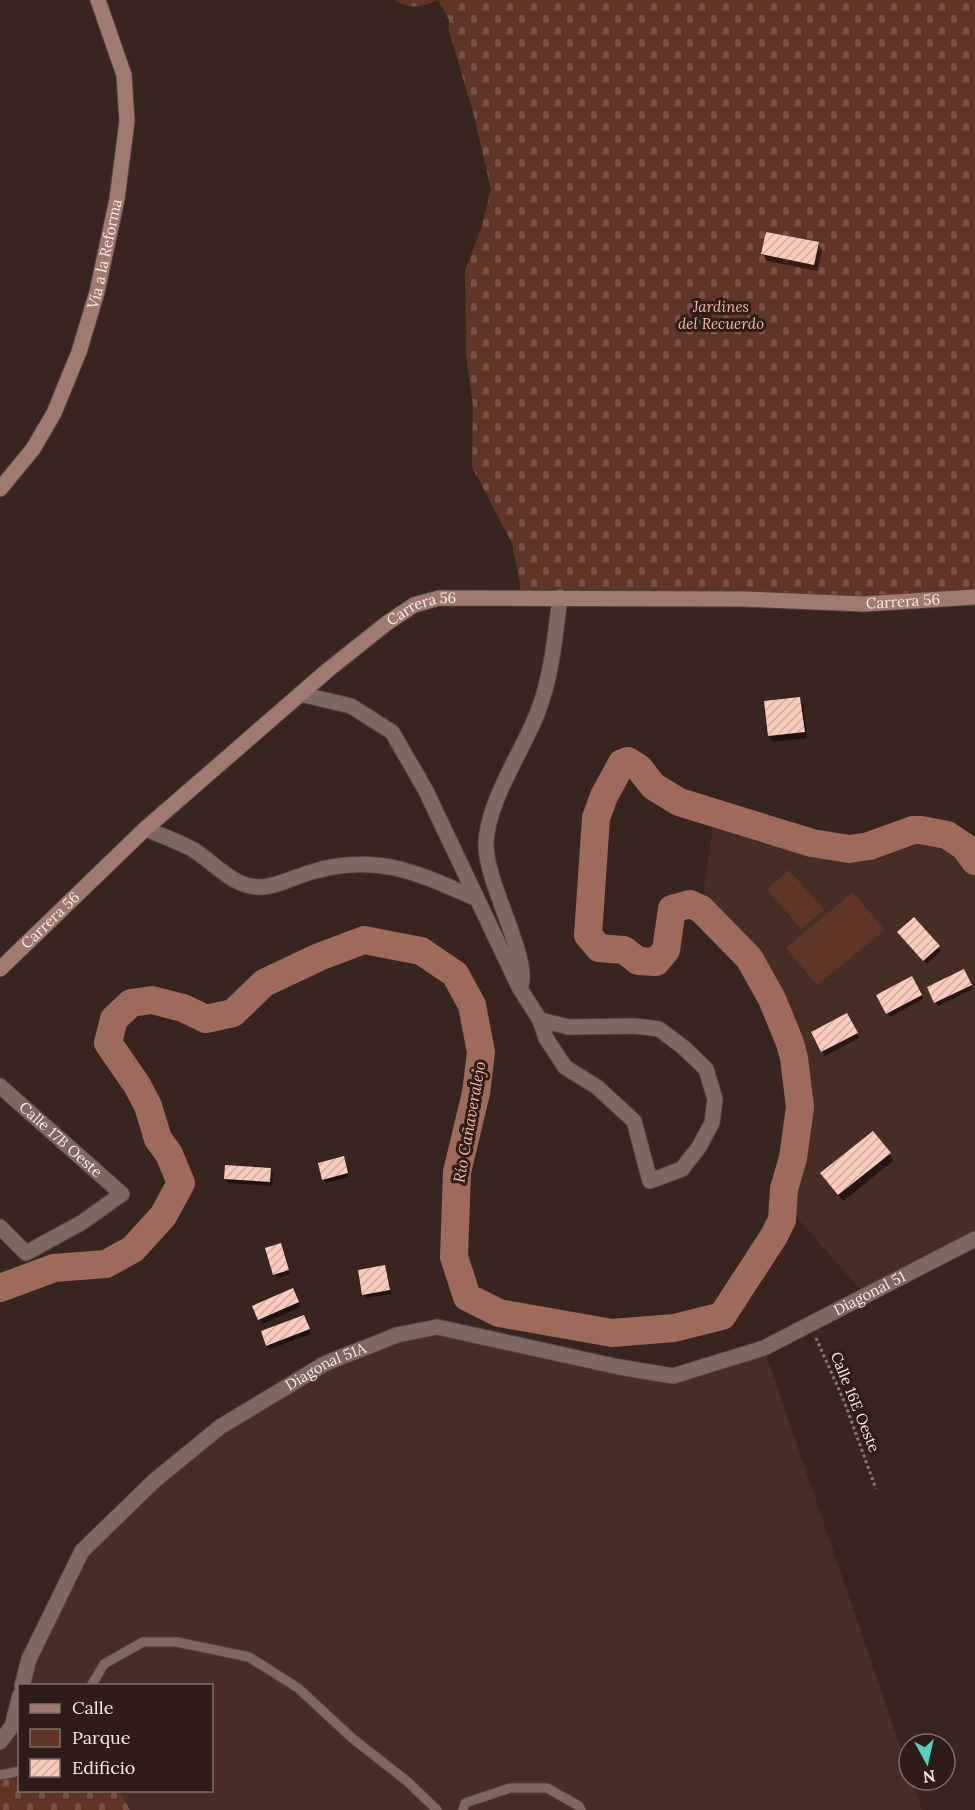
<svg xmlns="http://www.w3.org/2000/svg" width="975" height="1810" font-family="Lora,serif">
<defs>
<pattern id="cemetery-stones" width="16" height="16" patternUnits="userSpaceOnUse" patternTransform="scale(1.5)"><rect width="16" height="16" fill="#613428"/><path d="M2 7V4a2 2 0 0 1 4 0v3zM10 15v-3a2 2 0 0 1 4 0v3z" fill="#785147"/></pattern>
<pattern id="building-hatch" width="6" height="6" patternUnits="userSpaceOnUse" patternTransform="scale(1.5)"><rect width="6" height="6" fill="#fbccbe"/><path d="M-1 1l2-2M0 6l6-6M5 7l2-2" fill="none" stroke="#cfaaa0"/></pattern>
</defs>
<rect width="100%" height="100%" fill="#382520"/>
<g fill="#462d26">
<polygon points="715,812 812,843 849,849 869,846 913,830 921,830 947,835 965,847 975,861 975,1239 865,1295 783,1202 784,1189 793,1158 800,1107 794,1058 790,1043 772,999 749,958 701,909"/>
<polygon points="437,1327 673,1376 764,1348 909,1772 909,1780 912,1780 922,1810 130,1810 120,1791 212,1790 212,1686 22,1686 82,1551 154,1481 326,1363"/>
<polygon points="19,1695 19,1771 0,1775 0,1742"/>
</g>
<g fill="url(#cemetery-stones)">
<path d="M394 0H975V597H520V584L512 543 472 467 473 406 466 356 465 270 481 229 491 189 473 112 449 31V20L438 0C423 7 409 10 394 0Z"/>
<polygon points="19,1771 20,1790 120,1791 130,1810 0,1810 0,1775"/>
</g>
<g fill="#613428">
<polygon points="789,870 824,910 801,929 767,889"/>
<polygon points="853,892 885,930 817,985 786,948"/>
</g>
<g fill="#0007">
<polygon points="818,243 822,250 817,271 767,261 763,254"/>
<polygon points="800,699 803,705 807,738 773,742 769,736"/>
<polygon points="914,919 941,951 927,964 902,936"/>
<polygon points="963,971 973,989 938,1006 929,987"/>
<polygon points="911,978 923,999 890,1017 878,996"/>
<polygon points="847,1015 859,1038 825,1056 813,1033"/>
<polygon points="890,1154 893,1161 843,1201 826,1180"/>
<polygon points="343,1158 349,1177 326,1183 323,1179"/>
<polygon points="270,1169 273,1174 272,1186 228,1183 226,1179"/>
<polygon points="283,1249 290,1274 277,1278 275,1274"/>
<polygon points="385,1267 391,1294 366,1298 364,1294"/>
<polygon points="294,1294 300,1307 262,1324 254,1306"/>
<polygon points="306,1321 311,1334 270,1349 267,1345"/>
</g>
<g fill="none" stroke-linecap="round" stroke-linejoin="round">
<polyline stroke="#9e6a5b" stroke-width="28" points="0,1288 54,1268 106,1264 133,1249 163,1216 181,1183 169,1154 158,1139 148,1106 137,1085 108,1043 114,1019 131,1003 152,1000 183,1008 206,1019 233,1013 264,983 319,957 364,940 421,951 455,974 472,1005 481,1052 476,1093 457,1172 454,1257 467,1297 499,1313 612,1333 674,1328 722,1316 774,1236 782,1220 784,1189 793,1158 800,1107 794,1058 790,1043 772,999 749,958 701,909 690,904 672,909 666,950 656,962 638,961 624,950 599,948 588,935 596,818 604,796 622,763 628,761 639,768 653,786 679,802 812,843 849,849 869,846 913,830 921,830 947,835 965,847 975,861"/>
</g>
<g fill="url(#building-hatch)">
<polygon points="766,232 819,242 814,265 761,254"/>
<polygon points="800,697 805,732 768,736 764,701"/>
<polygon points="914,917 940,946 923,961 897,932"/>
<polygon points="964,969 972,985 934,1003 927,987"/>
<polygon points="912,976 922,995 886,1014 876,995"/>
<polygon points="847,1013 858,1033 821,1052 811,1032"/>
<polygon points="873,1131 891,1153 838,1195 820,1173"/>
<polygon points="344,1156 348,1173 322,1180 318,1163"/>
<polygon points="225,1165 271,1168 270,1182 224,1179"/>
<polygon points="281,1243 289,1270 273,1275 265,1248"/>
<polygon points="385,1265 390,1290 362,1295 358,1270"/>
<polygon points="293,1288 299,1302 258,1320 252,1306"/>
<polygon points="304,1315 310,1329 266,1346 261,1331"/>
</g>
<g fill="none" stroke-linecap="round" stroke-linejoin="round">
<g stroke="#52433f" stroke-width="11">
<g id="lane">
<polyline points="91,1686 104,1664 143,1642 177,1642 249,1657 298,1688 352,1738 408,1782 437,1810"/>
<polyline points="0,1775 20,1771"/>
<polyline points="463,1810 465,1803 510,1788 547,1788 579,1806 581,1810"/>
</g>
</g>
<g stroke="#52433f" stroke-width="17">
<g id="street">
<polyline points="300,694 351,706 392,732 425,789 520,989 540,1020 546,1038 565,1067 597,1087 634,1121 650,1181 682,1169 699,1147 712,1123 715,1099 706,1069 683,1047 659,1029 635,1026 569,1027 540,1020"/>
<path d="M145 829C161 835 177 841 192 849 213 861 231 886 258 887 275 888 298 875 315 871 379 853 420 874 477 899"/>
<path d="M521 986C530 958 486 883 486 845 486 804 522 752 537 714 552 676 555 637 560 597"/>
<path id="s1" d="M0 1086 122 1194 81 1223 26 1253 0 1227"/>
<path id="s2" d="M22 1686 29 1659 82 1551 154 1481 220 1427 326 1363 397 1335 437 1327 619 1367 673 1376 764 1348 975 1239"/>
<polyline points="0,1742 12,1726 20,1695"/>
</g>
</g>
<g stroke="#52433f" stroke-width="17">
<g id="secondary">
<path id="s3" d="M0 489 33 449 54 413 79 352 97 292 117 199 127 121 124 75 98 0"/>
<path id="s4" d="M0 969 145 829 328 670 387 623 414 605 439 598 743 599 864 604 975 597"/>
</g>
</g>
<polyline stroke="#877773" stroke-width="3" stroke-dasharray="3 3" stroke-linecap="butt" points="816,1338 844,1401 876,1489"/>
<use href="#lane" stroke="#7d6862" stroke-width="9"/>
<use href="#street" stroke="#7d6862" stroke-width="15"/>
<use href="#secondary" stroke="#a07a70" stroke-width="15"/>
</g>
<g text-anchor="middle" stroke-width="6" stroke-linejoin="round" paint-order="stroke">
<g font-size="15" fill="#f6e9e6" stroke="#2d1c17">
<text dy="5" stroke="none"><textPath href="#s3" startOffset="261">Vía a la Reforma</textPath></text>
<text dy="5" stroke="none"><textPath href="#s4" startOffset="1042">Carrera 56</textPath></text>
<text dy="5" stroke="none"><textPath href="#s4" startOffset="558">Carrera 56</textPath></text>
<text dy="5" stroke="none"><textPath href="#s4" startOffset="70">Carrera 56</textPath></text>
<text dy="5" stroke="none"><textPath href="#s1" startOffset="81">Calle 17B Oeste</textPath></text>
<text dy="5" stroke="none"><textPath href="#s2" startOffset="1030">Diagonal 51</textPath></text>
<text dy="5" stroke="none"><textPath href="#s2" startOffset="456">Diagonal 51A</textPath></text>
<text transform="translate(855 1402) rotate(68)" y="5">Calle 16E Oeste</text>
</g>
<g font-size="15" font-style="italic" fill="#f6b4a2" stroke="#2d1c17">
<text x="721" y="312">Jardines<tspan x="721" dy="17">del Recuerdo</tspan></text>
</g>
<g font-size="16" font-style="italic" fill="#f9b7a5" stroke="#2d1c17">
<text transform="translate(469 1122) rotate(-80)" y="6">Río Cañaveralejo</text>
</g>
</g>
<rect x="18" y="1684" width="195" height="108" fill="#2d1c17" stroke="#7d6e6a" stroke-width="1.5"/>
<rect x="30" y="1704" width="30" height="9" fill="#a07a70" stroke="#7d6e6a" stroke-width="1.5"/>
<text x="72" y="1714" font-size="18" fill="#f6e9e6">Calle</text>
<rect x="30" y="1729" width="30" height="18" fill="#613428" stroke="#7d6e6a" stroke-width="1.5"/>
<text x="72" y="1744" font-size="18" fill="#f6e9e6">Parque</text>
<rect x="30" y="1759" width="30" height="18" fill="url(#building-hatch)" stroke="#7d6e6a" stroke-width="1.5"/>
<text x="72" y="1774" font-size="18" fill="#f6e9e6">Edificio</text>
<g transform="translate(927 1762) rotate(172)"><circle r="28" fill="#2d1c17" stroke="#7d6e6a" stroke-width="1.5"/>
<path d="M0-4.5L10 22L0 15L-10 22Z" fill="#57cec2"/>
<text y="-9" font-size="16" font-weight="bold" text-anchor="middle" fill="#f6e9e6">N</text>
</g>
</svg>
